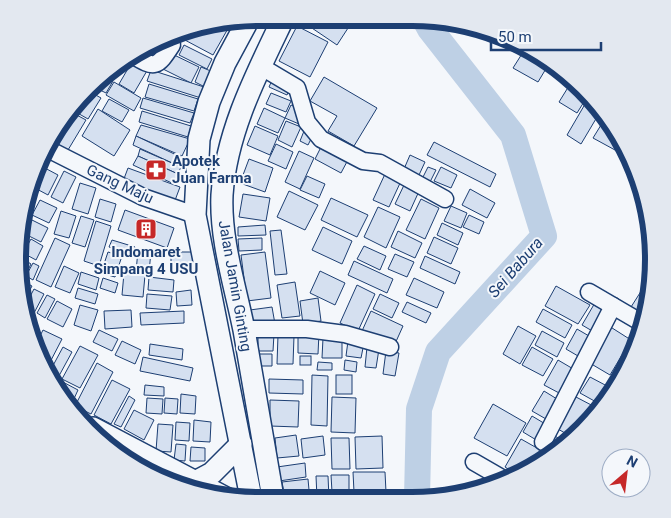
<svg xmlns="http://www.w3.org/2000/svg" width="671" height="518" font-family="Roboto,sans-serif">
<rect width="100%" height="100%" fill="#f4f7fb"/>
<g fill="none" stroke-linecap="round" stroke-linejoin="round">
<polyline stroke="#bed0e5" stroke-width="26" points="417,498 419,409 438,352 544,236 513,135 430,29 424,18"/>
</g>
<g fill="#d5e0f0" stroke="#1d3f73">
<polygon points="343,21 350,25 337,45 303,22"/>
<polygon points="230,25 213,55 183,39 189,29 196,26"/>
<polygon points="297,26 328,42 310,77 279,61"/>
<polygon points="167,38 158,52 148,46"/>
<polygon points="184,45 212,59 207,69 179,55"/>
<polygon points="147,46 154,50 148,61 138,50"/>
<polygon points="525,49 550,62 538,82 513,68"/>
<polygon points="170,53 199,67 191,83 163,69"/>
<polygon points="125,60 118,72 113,69"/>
<polygon points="133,60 148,69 134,93 119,84"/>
<polygon points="201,67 218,74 211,90 195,82"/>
<polygon points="151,70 204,87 201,98 147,81"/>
<polygon points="104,76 113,81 106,93 92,86"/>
<polygon points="324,77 377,108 354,146 328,131 337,116 310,101"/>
<polygon points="273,78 291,86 287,95 269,87"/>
<polygon points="572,81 587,97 577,113 559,102"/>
<polygon points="114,82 141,98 134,111 106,95"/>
<polygon points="149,84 198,99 194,111 145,97"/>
<polygon points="87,90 101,98 88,119 74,111"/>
<polygon points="271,93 291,101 286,112 266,104"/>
<polygon points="143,98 194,113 190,123 140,108"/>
<polygon points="109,99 129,110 122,122 102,111"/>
<polygon points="588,99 600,112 581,144 567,135"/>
<polygon points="291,105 305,111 299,124 285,118"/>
<polygon points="264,108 285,118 278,133 257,124"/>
<polygon points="98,109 130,130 114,156 82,136"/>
<polygon points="142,111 191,126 188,137 139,122"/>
<polygon points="71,112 86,120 68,150 54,142"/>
<polygon points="286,121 301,127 292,147 278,140"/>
<polygon points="141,125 190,139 182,156 136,136"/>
<polygon points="601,125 617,134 626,156 593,138"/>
<polygon points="255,126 278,136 270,155 247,145"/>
<polygon points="304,131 313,135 308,145 300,141"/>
<polygon points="136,136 185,159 181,167 133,145"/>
<polygon points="434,142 496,174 490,187 427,155"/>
<polygon points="323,143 350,156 341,173 315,159"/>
<polygon points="276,144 293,152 286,169 268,161"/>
<polygon points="140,149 181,167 178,174 138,156"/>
<polygon points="299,151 314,158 300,189 285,182"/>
<polygon points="410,155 425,162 419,175 404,169"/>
<polygon points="138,156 178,174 174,184 133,165"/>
<polygon points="249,159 273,168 265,192 240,183"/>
<polygon points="43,167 58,175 48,195 33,187"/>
<polygon points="428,167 436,170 430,182 422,179"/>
<polygon points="441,167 457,175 451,188 434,181"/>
<polygon points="128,168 180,187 174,203 122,184"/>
<polygon points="64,171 76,177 63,203 51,197"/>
<polygon points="385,174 401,181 389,207 373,200"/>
<polygon points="307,176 325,184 319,198 300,190"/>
<polygon points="80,183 96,188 88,214 72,209"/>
<polygon points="405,183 420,189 410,211 395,204"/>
<polygon points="30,189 37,193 31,204 25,201"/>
<polygon points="470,189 495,203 487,218 462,205"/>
<polygon points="289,191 318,205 305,230 277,217"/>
<polygon points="243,194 270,198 266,221 239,217"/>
<polygon points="331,198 368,215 357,237 321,220"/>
<polygon points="100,199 116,204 111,222 95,217"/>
<polygon points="421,199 439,208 425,239 406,230"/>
<polygon points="40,200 57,208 49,223 32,215"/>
<polygon points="25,205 31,208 22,227"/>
<polygon points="451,206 467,213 461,228 444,221"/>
<polygon points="378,207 400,217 386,248 364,237"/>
<polygon points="125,210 174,228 167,248 118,230"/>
<polygon points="61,211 76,216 69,238 54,234"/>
<polygon points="469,215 484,222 479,234 463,227"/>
<polygon points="81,216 94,220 85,247 72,243"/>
<polygon points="32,220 48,228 41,242 25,234"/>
<polygon points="96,221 111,226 99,266 84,261"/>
<polygon points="442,223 463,233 458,245 437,235"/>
<polygon points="265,225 266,235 238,236 238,227"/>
<polygon points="323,227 352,241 342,264 312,250"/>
<polygon points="281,230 287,274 275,275 270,231"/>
<polygon points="398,231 422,243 415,258 391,247"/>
<polygon points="434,237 458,248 451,264 427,253"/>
<polygon points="55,238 70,245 51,287 36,280"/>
<polygon points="262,238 262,250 239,251 238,239"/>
<polygon points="31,239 43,246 36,260 23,253"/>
<polygon points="112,240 135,247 133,255 109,247"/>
<polygon points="364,246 386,256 380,270 357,259"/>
<polygon points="138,250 151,251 149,273 136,272"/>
<polygon points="108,252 122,256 115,277 101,273"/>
<rect x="171" y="252" width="28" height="11"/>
<polygon points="265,252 271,298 247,301 241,255"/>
<polygon points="395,254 414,262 407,277 388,269"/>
<polygon points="425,256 460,272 455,284 420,268"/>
<polygon points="20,257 31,264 21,284 18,261"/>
<polygon points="354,261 393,279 387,293 348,275"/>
<polygon points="33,263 39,266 33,280 26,276"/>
<polygon points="64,266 79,273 70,293 55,287"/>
<polygon points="320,271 345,283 335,305 310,293"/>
<polygon points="81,272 99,278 96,290 78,284"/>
<polygon points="124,273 145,275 143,297 122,295"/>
<polygon points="149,277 174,280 173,292 148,290"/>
<polygon points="103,278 118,283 115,293 100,288"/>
<polygon points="414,278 444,292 437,308 406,295"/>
<polygon points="24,282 32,286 23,303 21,287"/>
<polygon points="295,282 300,316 282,318 277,285"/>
<polygon points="357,285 375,294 358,331 340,323"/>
<polygon points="645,285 649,287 649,306 645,315 631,307"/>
<polygon points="556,286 590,305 578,324 545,306"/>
<polygon points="78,288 98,294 95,304 75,298"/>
<polygon points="34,289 44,294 33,315 24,308"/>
<polygon points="191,290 192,305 177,306 176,292"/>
<polygon points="147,294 172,296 170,310 146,308"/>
<polygon points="380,294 399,303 392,318 373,309"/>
<polygon points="47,295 55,299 45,318 37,313"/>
<polygon points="318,298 321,321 303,324 300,301"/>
<polygon points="57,301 72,309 63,327 47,319"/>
<polygon points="596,301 607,308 594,332 582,325"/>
<polygon points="407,302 431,313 426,323 402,312"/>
<polygon points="80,305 98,310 91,331 74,325"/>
<polygon points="272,307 275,324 252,327 250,310"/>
<polygon points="543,309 572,325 565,338 536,322"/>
<polygon points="131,310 132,327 105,329 104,311"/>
<polygon points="184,311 184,323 141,325 140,313"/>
<polygon points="371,311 403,326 394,346 362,331"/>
<polygon points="518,326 536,336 520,364 503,354"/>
<polygon points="609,326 631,340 610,375 588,362"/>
<polygon points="577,329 589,336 578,356 566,349"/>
<polygon points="639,329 618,380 614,377"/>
<polygon points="43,330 62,339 47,368 36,344"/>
<polygon points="99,330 118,339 112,351 93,342"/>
<polygon points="542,331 564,343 557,357 535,345"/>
<polygon points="298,333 319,333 318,354 298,353"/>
<polygon points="258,334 274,334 273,351 258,351"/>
<polygon points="278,335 294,336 293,364 277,364"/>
<polygon points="323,338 342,338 342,358 322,358"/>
<polygon points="122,341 141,350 135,364 115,355"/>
<polygon points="348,341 364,343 361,358 346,356"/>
<polygon points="150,344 183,349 182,360 149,355"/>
<polygon points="80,346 98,355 80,388 62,379"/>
<polygon points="63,347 72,352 54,385 49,373"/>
<polygon points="367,347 379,349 376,368 365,367"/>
<polygon points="532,347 553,359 543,376 522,365"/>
<polygon points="386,351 399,353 395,376 383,374"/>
<polygon points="259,354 272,354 272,366 258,366"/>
<rect x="300" y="356" width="11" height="9"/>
<polygon points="143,357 193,368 190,381 140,371"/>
<polygon points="345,360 357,362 356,372 344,370"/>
<polygon points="558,360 575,370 561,394 544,385"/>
<polygon points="318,362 332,363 332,370 317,370"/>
<polygon points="97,363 113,372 91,414 75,406"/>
<polygon points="312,375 328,376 327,426 311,425"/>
<rect x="336" y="375" width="16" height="19"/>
<polygon points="590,377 607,386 598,403 580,393"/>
<polygon points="269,379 303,380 303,394 269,393"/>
<polygon points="112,380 130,389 111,424 94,415"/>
<polygon points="61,381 78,390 72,403 58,393 57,390"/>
<polygon points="145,385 164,387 164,396 144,395"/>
<polygon points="544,391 557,399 546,419 532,411"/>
<polygon points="181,394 196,396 195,414 180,413"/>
<polygon points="129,396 135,400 121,427 114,424"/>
<polygon points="332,397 356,398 355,433 331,432"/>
<polygon points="576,397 597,408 570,436 558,429"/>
<polygon points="147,398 163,399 162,414 146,413"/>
<polygon points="165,398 178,399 177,414 164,413"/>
<polygon points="270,400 299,401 298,427 270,426"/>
<polygon points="493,404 526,423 507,456 474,438"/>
<polygon points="134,410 154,420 144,440 124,429"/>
<polygon points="532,416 547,425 538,441 523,432"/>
<polygon points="194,420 211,422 210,442 193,441"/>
<polygon points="176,422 190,423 189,441 175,440"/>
<polygon points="158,424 173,425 171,452 156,451"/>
<polygon points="296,435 299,456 277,458 275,438"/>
<polygon points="323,436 325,455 303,458 301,439"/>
<polygon points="382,436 383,468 356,469 355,437"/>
<polygon points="555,436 564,442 546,460 541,462"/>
<polygon points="331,438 349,438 350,469 332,469"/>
<polygon points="521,439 544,452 538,463 513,472 505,467"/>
<polygon points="176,444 186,445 185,461 174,460"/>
<polygon points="191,447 205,448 205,461 190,461"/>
<polygon points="305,463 306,477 279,481 277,467"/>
<polygon points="353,472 385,472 386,492 354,492"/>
<polygon points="331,475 349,475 349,491 332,492"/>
<polygon points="316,476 328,476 329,498 317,498"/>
<polygon points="308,479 309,490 284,493 282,482"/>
<polygon points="311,493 311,498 285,498 284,496"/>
<polygon points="330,493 347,493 348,498 331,498"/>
</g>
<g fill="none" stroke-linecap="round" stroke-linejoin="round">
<g stroke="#1d3f73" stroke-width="19">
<g id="minor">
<path d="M132 55C155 69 157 68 172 45"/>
<polyline points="260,66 297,88 307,122 321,139 363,161 380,163 445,199"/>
<polyline points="46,148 143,197 195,215"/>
<polyline points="589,292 642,323"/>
<polyline points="244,329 307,329 345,334 390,347"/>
<polyline points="543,442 613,306"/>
<polyline points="474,462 500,477"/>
</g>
</g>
<g stroke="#1d3f73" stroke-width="24">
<g id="major">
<polyline points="246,24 225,63 209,102 199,139 195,215 251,498"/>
<polyline points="93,428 226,498"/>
<polyline points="195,482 212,473 241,444"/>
<path d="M273 498C263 442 254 386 244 330 235 285 220 240 222 195 226 134 255 77 281 23"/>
</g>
</g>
<use href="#minor" stroke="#f4f7fb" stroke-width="16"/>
<use href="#major" stroke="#f4f7fb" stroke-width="21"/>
</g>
<defs>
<g id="pharmacy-square" transform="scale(1.125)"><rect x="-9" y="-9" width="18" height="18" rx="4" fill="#c62828" stroke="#f4f7fb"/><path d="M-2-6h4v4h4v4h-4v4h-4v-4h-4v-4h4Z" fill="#fff"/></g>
<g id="building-square" transform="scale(1.125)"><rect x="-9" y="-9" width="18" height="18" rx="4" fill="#c62828" stroke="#f4f7fb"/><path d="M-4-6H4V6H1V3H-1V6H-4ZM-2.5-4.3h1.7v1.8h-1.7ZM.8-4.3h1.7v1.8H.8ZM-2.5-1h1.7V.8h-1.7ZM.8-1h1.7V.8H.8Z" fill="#fff"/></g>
</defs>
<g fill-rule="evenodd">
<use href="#pharmacy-square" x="156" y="170"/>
<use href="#building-square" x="146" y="229"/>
</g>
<g text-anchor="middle" stroke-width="4" stroke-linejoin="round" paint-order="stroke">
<g font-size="15" font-weight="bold" fill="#1d3f73" stroke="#f4f7fb" text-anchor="start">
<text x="172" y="166">Apotek<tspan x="172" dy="17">Juan Farma</tspan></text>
<text x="146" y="257" text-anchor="middle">Indomaret<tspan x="146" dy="17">Simpang 4 USU</tspan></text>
</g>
<g font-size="15" fill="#1d3f73" stroke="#f4f7fb">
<text transform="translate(120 184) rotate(25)" y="5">Gang Maju</text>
<text transform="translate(235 286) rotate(80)" y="5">Jalan Jamin Ginting</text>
</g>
<g font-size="16" font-style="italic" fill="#1d3f73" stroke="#f4f7fb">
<text transform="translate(515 267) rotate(-49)" y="6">Sei Babura</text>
</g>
</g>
<path d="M0 0H671V518H0ZM259 26H412A233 233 0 0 1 645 259V259A233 233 0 0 1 412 492H259A233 233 0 0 1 26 259V259A233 233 0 0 1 259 26Z" fill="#e3e8f0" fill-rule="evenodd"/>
<path fill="none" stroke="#1d3f73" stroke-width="6" d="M259 26H412A233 233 0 0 1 645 259V259A233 233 0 0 1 412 492H259A233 233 0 0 1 26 259V259A233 233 0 0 1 259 26Z"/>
<g transform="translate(626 473) rotate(28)"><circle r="24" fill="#f4f7fb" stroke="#9eadc5"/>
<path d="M0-4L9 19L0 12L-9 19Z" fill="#c62828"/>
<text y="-8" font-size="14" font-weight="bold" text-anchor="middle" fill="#1d3f73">N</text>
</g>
<path d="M491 42v8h110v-8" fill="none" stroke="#1d3f73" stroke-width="2.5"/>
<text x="498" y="42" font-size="15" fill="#1d3f73" stroke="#f4f7fb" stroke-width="4" paint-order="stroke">50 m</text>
</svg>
